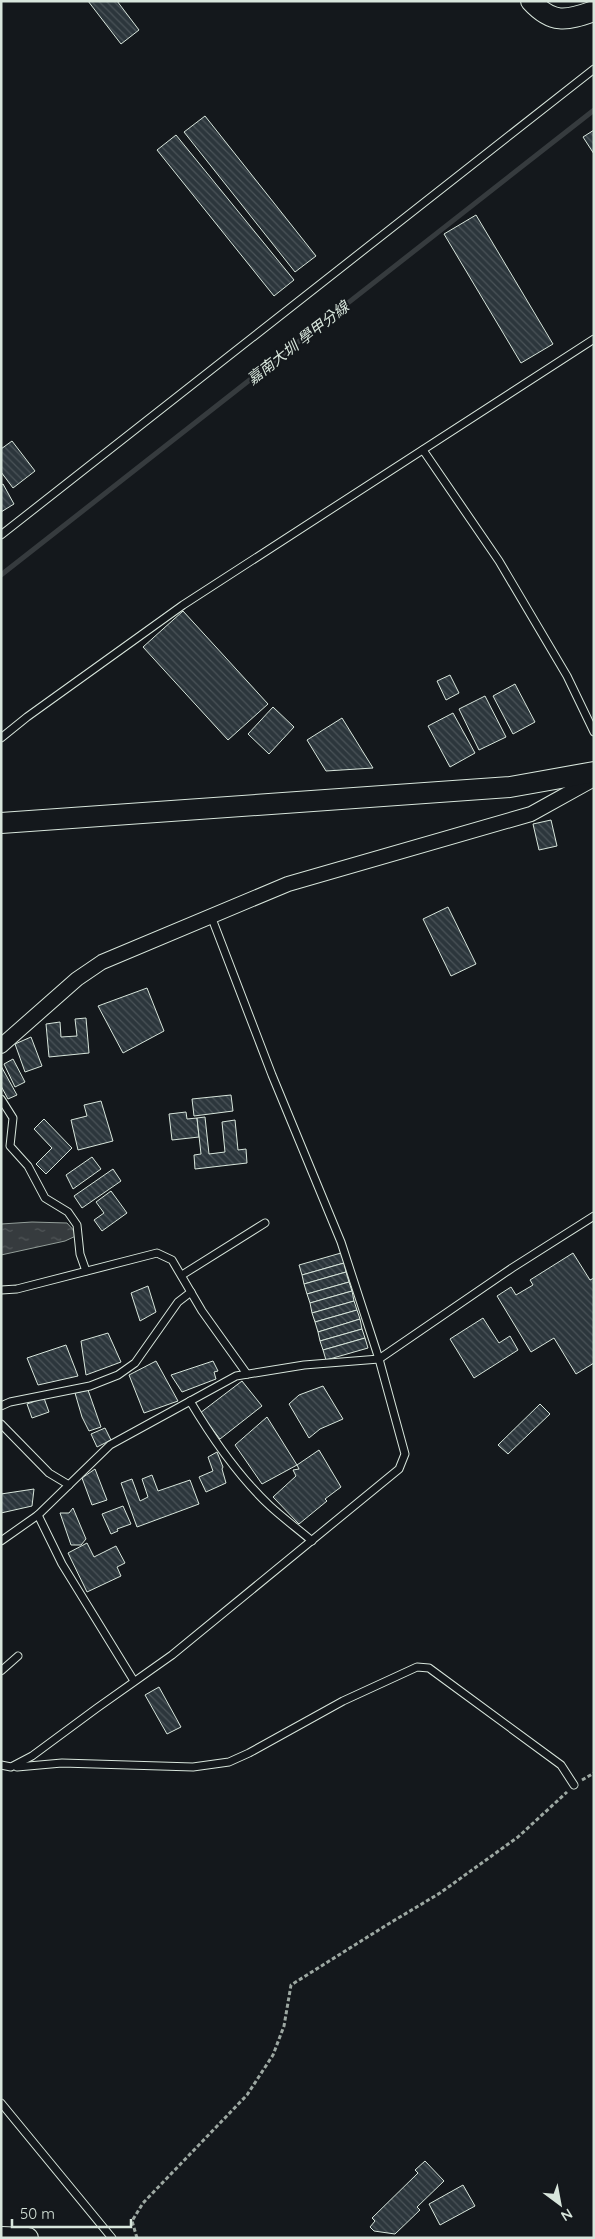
<svg xmlns="http://www.w3.org/2000/svg" width="595" height="2239" font-family="Quicksand,'Noto Sans TC',sans-serif">
<defs>
<pattern id="water-ripples" width="26" height="14" patternUnits="userSpaceOnUse" patternTransform="scale(1.25)"><rect width="26" height="14" fill="#363b3e"/><path d="M2 4q2-2 4 0t4 0M15 11q2-2 4 0t4 0" fill="none" stroke="#525759"/></pattern>
<pattern id="building-back-hatch" width="6" height="6" patternUnits="userSpaceOnUse" patternTransform="scale(1.25)"><rect width="6" height="6" fill="#2c363c"/><path d="M-1 5l2 2M0 0l6 6M5-1l2 2" fill="none" stroke="#4a5358"/></pattern>
</defs>
<rect width="100%" height="100%" fill="#14181c"/>
<polygon fill="url(#water-ripples)" stroke="#939e99" points="32,1222 67,1223 78,1235 65,1241 1,1255 1,1224"/>
<g fill="none" stroke-linecap="round" stroke-linejoin="round">
<polyline stroke="#363b3e" stroke-width="5" points="1,575 594,110"/>
</g>
<g fill="url(#building-back-hatch)" stroke="#d8e6dc">
<polygon points="88,1 117,1 139,30 121,44"/>
<polygon points="205,116 316,256 295,272 184,132"/>
<polygon points="594,130 594,154 583,137"/>
<polygon points="176,135 294,280 274,296 157,150"/>
<polygon points="476,215 553,344 521,363 444,234"/>
<polygon points="12,441 35,471 13,488 1,472 1,449"/>
<polygon points="3,484 14,504 1,512 1,485"/>
<polygon points="183,611 268,704 228,740 143,647"/>
<polygon points="450,675 459,693 446,700 437,681"/>
<polygon points="515,684 535,722 513,734 493,696"/>
<polygon points="485,696 506,737 479,750 459,709"/>
<polygon points="273,707 294,727 269,754 248,734"/>
<polygon points="453,713 475,753 450,767 428,726"/>
<polygon points="342,718 373,768 326,771 307,740"/>
<polygon points="551,820 557,846 539,850 533,824"/>
<polygon points="448,907 476,964 451,976 423,919"/>
<polygon points="147,988 164,1031 123,1053 98,1006"/>
<polygon points="86,1018 89,1053 49,1057 46,1024 60,1022 61,1037 77,1036 75,1019"/>
<polygon points="31,1037 42,1066 25,1072 15,1044"/>
<polygon points="13,1059 25,1082 15,1087 4,1064"/>
<polygon points="1,1066 17,1095 8,1099 1,1086"/>
<polygon points="231,1095 233,1111 194,1116 192,1099"/>
<polygon points="101,1101 113,1141 78,1150 71,1120 87,1116 84,1105"/>
<polygon points="186,1112 187,1119 197,1118 199,1137 172,1140 169,1114"/>
<polygon points="205,1117 209,1154 225,1152 222,1122 235,1120 238,1150 246,1149 247,1163 195,1169 194,1155 201,1154 197,1118"/>
<polygon points="44,1119 72,1148 46,1174 36,1164 52,1148 34,1129"/>
<polygon points="92,1157 101,1169 73,1189 66,1175"/>
<polygon points="113,1169 121,1181 82,1208 74,1196"/>
<polygon points="111,1191 127,1213 102,1231 94,1220 104,1213 96,1202"/>
<polygon points="341,1253 344,1263 302,1275 299,1265"/>
<polygon points="573,1253 590,1280 594,1278 594,1363 576,1374 554,1338 531,1352 497,1296 511,1287 516,1295 533,1285 530,1280"/>
<polygon points="344,1263 346,1272 304,1284 302,1275"/>
<polygon points="346,1272 349,1282 307,1294 304,1284"/>
<polygon points="349,1282 352,1291 310,1303 307,1294"/>
<polygon points="148,1286 156,1312 140,1321 131,1293"/>
<polygon points="352,1291 354,1301 312,1313 310,1303"/>
<polygon points="354,1301 357,1310 315,1322 312,1313"/>
<polygon points="357,1310 360,1319 318,1332 315,1322"/>
<polygon points="483,1318 499,1343 510,1336 518,1350 474,1378 450,1339"/>
<polygon points="360,1319 362,1329 320,1341 318,1332"/>
<polygon points="362,1329 365,1338 323,1350 320,1341"/>
<polygon points="108,1333 121,1362 86,1375 81,1341"/>
<polygon points="365,1338 368,1348 326,1360 323,1350"/>
<polygon points="66,1345 78,1376 38,1385 27,1358"/>
<polygon points="156,1361 178,1401 144,1413 129,1375"/>
<polygon points="213,1361 218,1371 214,1372 216,1379 182,1392 171,1375"/>
<polygon points="242,1381 262,1406 220,1439 200,1413"/>
<polygon points="323,1386 343,1419 320,1429 309,1438 289,1404 299,1395"/>
<polygon points="88,1390 101,1427 89,1431 82,1417 75,1393"/>
<polygon points="44,1398 49,1412 32,1418 27,1404"/>
<polygon points="540,1404 550,1414 508,1454 498,1445"/>
<polygon points="267,1417 297,1465 262,1484 235,1445"/>
<polygon points="105,1428 111,1440 97,1447 91,1434"/>
<polygon points="319,1450 341,1487 325,1499 327,1501 299,1524 273,1497 296,1476 293,1470 299,1469 297,1465"/>
<polygon points="217,1452 223,1467 222,1469 226,1483 206,1492 199,1477 213,1471 208,1457"/>
<polygon points="95,1469 107,1500 92,1505 82,1478"/>
<polygon points="152,1475 158,1491 190,1480 199,1504 137,1527 121,1483 132,1479 140,1501 148,1497 142,1479"/>
<polygon points="34,1489 32,1506 1,1513 1,1494"/>
<polygon points="123,1506 131,1524 117,1529 118,1531 111,1534 102,1514"/>
<polygon points="73,1508 86,1539 81,1545 71,1545 60,1513 69,1513"/>
<polygon points="87,1543 94,1557 116,1546 125,1563 117,1567 121,1576 87,1592 68,1553"/>
<polygon points="159,1687 181,1727 167,1734 145,1695"/>
<polygon points="425,2161 444,2181 417,2207 420,2210 395,2234 374,2231 370,2227 375,2221 372,2218 418,2173 415,2170"/>
<polygon points="463,2185 475,2206 440,2225 429,2204"/>
</g>
<g fill="none" stroke-linecap="round" stroke-linejoin="round">
<g stroke="#d8e6dc" stroke-width="9">
<g id="lane">
<polyline points="423,450 499,561 567,676 594,732"/>
<polyline points="1,535 594,69"/>
<polyline points="1,738 27,717 183,605 594,339"/>
<polyline points="1,1099 13,1118 10,1146 28,1166 45,1198 68,1212 77,1225 80,1254 86,1271"/>
<polyline points="182,1275 265,1223"/>
<polyline points="1,1290 17,1289 157,1253 172,1260 202,1311 247,1374"/>
<path d="M190 1401C212 1438 238 1476 270 1506 283 1518 298 1529 312 1541"/>
<polyline points="1,1406 10,1402 90,1386 118,1375 135,1363 178,1302 191,1292"/>
<polyline points="1,1424 49,1473 69,1485"/>
<polyline points="38,1515 62,1564 134,1681"/>
<polyline points="1,1541 38,1515 110,1445 236,1376 304,1365 379,1359 512,1268 594,1216"/>
<polyline points="1,1671 18,1656"/>
<polyline points="1,1765 11,1767 32,1756 97,1708 172,1655 399,1469 405,1454 379,1359 341,1242 272,1075 211,916"/>
<polyline points="17,1767 62,1763 193,1767 229,1762 249,1753 343,1701 417,1667 429,1668 561,1765 574,1785"/>
<polyline points="1,2103 112,2238"/>
</g>
</g>
<g stroke="#d8e6dc" stroke-width="16">
<polyline id="street" points="1,1046 77,979 102,962 288,884 531,814 594,779"/>
</g>
<g stroke="#d8e6dc" stroke-width="22">
<g id="secondary">
<path d="M531 1C552 24 566 21 594 11"/>
<polyline points="1,823 510,787 594,772"/>
<polyline points="1,2237 28,2238"/>
</g>
</g>
<g stroke="#9da8a2" stroke-width="3" stroke-dasharray="4 2.5" stroke-linecap="butt">
<polyline points="582,1780 594,1773"/>
<polyline points="137,2238 132,2221 143,2203 247,2095 273,2055 284,2026 291,1985 385,1926 440,1893 518,1837 567,1792"/>
</g>
<use href="#lane" stroke="#14181c" stroke-width="7"/>
<use href="#street" stroke="#14181c" stroke-width="14"/>
<use href="#secondary" stroke="#14181c" stroke-width="20"/>
</g>
<g text-anchor="middle" stroke-width="4" stroke-linejoin="round" paint-order="stroke">
<g font-size="15" font-style="italic" fill="#d8e6dc" stroke="#14181c">
<text transform="translate(298 343) rotate(-38)" y="5">嘉南大圳 學甲分線</text>
</g>
</g>
<rect width="595" height="2239" fill="none" stroke="#d8e6dc" stroke-width="5"/>
<g transform="translate(560 2204) rotate(148)" stroke="#14181c" stroke-width="4" paint-order="stroke">
<path d="M0-4L9 19L0 12L-9 19Z" fill="#d8e6dc"/>
<text y="-8" font-size="14" font-weight="bold" text-anchor="middle" fill="#d8e6dc">N</text>
</g>
<path d="M12 2219v8h119v-8" fill="none" stroke="#d8e6dc" stroke-width="2.5"/>
<text x="20" y="2219" font-size="15" fill="#d8e6dc" stroke="#14181c" stroke-width="4" paint-order="stroke">50 m</text>
</svg>
